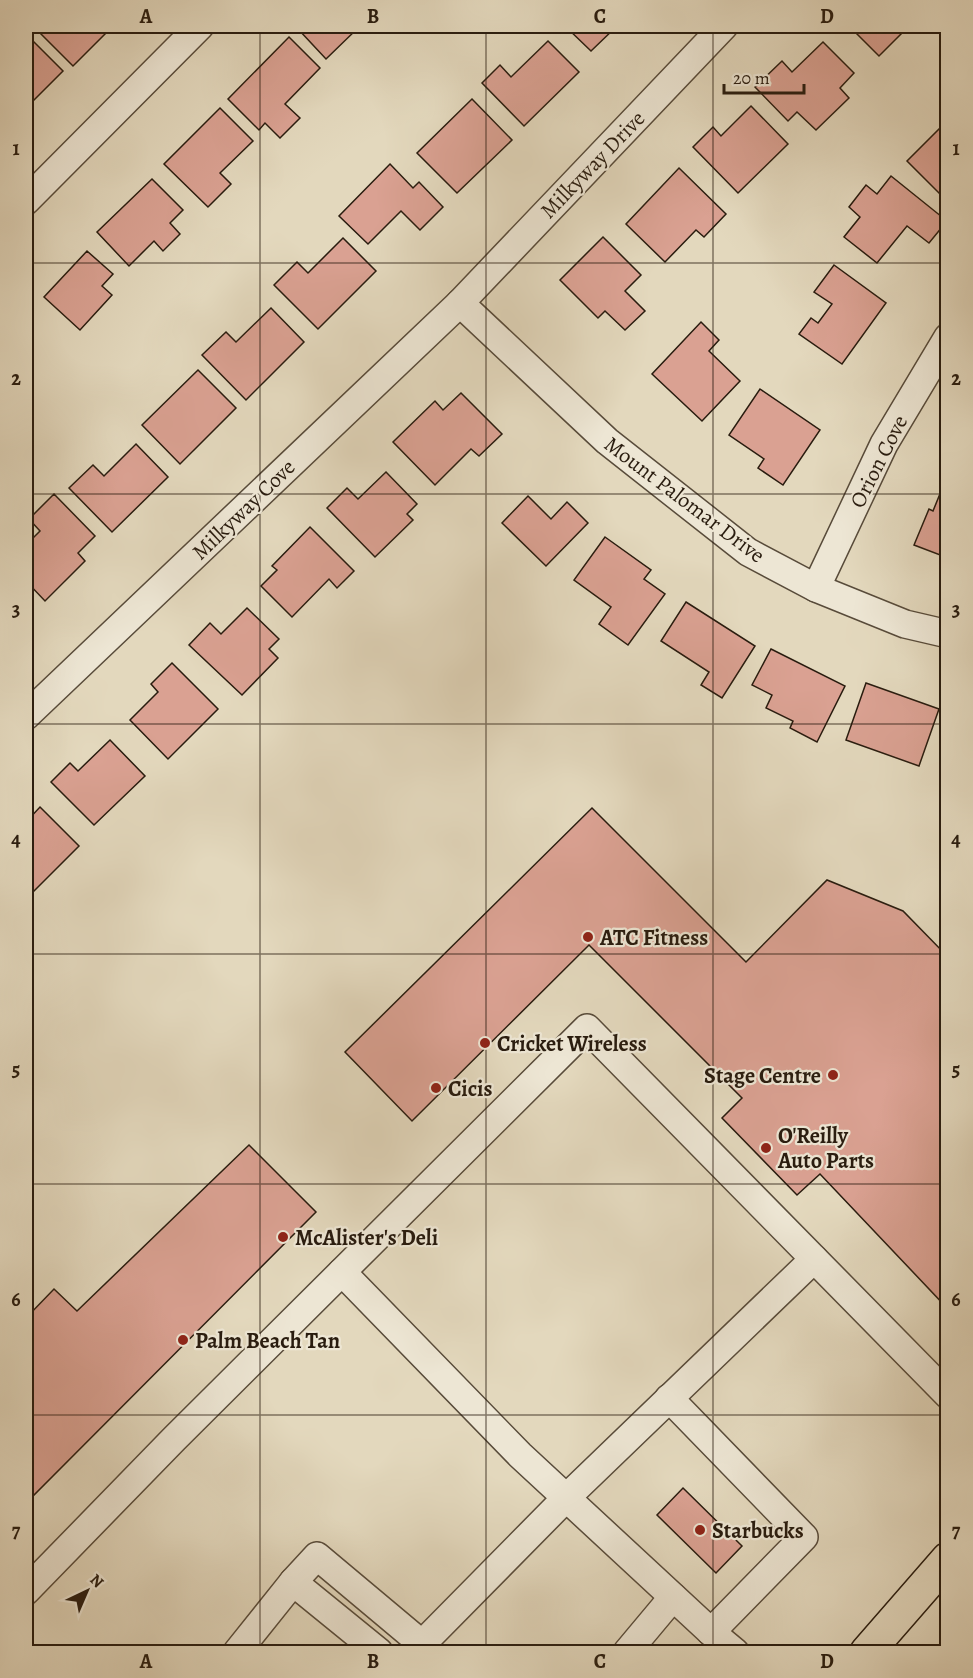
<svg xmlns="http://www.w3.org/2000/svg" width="973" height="1678" font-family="Alegreya,serif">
<rect width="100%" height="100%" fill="#e3d8bd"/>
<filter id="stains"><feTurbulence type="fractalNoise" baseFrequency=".00333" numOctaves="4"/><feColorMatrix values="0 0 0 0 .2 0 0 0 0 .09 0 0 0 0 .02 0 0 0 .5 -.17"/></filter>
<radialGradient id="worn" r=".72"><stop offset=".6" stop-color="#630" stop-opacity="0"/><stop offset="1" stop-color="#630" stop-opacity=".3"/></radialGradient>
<g fill="#daa192" stroke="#291c0f" stroke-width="1.5">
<polygon points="45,26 113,26 73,66 39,32"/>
<polygon points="304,26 360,26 326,59 299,30"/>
<polygon points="565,26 617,26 591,51"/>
<polygon points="849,26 909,26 879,56"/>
<polygon points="289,37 320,68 285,104 300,118 280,138 265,123 259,130 228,99"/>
<polygon points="548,41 579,72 524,126 482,83 500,65 511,77"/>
<polygon points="34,42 63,71 26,108 26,50"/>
<polygon points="823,42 854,73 840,88 849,98 816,130 797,112 788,121 755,87 782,61 792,72"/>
<polygon points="472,99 512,140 457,193 417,153"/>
<polygon points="751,106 788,144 738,193 693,147 713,127 721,136"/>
<polygon points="220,108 253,141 220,173 231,184 208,207 164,164"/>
<polygon points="948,114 948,192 943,197 907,161 947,121 944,118"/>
<polygon points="390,164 413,188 419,182 443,207 420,230 401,211 368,244 339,216"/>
<polygon points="679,168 726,214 704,237 696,230 665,262 626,224"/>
<polygon points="891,176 947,221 929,243 907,226 877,263 844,237 860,217 849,207 866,185 877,194"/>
<polygon points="152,179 183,210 170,223 180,234 163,251 154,241 129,266 97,232"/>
<polygon points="603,237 641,275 625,291 645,311 625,330 605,311 598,318 560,280"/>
<polygon points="343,238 376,271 318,329 274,285 297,262 308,273"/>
<polygon points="87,251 113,274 102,286 112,295 80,330 44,297"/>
<polygon points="834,265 886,303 842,364 799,334 811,318 818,323 832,304 814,292"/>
<polygon points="271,308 304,342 246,400 202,355 226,332 236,342"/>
<polygon points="701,322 719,340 709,351 740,381 702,421 652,374"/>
<polygon points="198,370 236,408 180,464 142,425"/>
<polygon points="760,389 820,430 783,485 758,468 764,459 729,435"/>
<polygon points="461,393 502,434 479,456 471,449 435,485 393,442 435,401 443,410"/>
<polygon points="136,444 168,477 112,532 69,488 93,465 104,476"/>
<polygon points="386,472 417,504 407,514 413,520 375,557 327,508 347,488 358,499"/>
<polygon points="948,474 948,558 914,545 929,509 933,511"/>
<polygon points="54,494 95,536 78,553 85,561 45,601 26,581 26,545 40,531 29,519"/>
<polygon points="528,496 551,519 567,502 588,523 546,566 502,523"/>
<polygon points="310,527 354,571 337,588 329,579 292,617 261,586 277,570 272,566"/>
<polygon points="605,537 651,570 644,579 665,594 628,645 599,624 611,607 574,580"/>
<polygon points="686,602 755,646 722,698 701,685 709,672 661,641"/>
<polygon points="247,608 279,639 269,649 278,658 242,695 189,645 210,623 221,634"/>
<polygon points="771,649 845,686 817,742 790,728 793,721 766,708 772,695 752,685"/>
<polygon points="172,663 218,709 168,759 130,720 158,692 151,684"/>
<polygon points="866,683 939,709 919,766 846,740"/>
<polygon points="110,740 145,776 94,825 51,782 70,763 78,771"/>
<polygon points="948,751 948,769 940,765"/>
<polygon points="40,807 79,846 28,897 26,895 26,822"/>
<polygon points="592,808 746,962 827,880 903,911 948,957 948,1309 820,1174 797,1195 722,1118 742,1098 589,945 412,1121 345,1052"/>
<polygon points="249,1145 316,1212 29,1500 26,1496 26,1318 54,1289 77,1311"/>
<polygon points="683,1488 742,1546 716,1573 657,1515"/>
</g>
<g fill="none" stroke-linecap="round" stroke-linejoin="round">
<g stroke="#584b3a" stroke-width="30">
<g id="minor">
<polyline points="26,201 200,26"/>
<polyline points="460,303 607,441 748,552 816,588 905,624 948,634"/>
<polyline points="816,588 884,444 948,337"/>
<polyline points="26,716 460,303 724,26"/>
<polyline points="342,1272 520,1455 711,1632 735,1652"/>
<polyline points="669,1398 804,1537 711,1632"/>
<polyline points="293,1582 379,1652"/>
<polyline points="26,1591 174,1439 587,1028 948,1395"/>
<polyline points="237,1652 293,1582 317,1556 422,1644 566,1498 814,1259"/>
<polyline points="627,1652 673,1597"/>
</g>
</g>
<g stroke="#291c0f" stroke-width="36">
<polyline id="major" points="867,1652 948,1559"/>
</g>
<use href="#minor" stroke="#ede6d4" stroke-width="27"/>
<use href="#major" stroke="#e3d8bd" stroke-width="33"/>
</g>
<path fill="none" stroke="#291c0f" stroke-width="1.5" stroke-opacity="0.55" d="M260 26V1652M486 26V1652M713 26V1652M26 263H948M26 494H948M26 724H948M26 954H948M26 1184H948M26 1415H948"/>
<g fill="#8f2418" stroke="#ede6d4" stroke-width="2">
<circle cx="588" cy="937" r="6"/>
<circle cx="485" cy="1043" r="6"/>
<circle cx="833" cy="1075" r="6"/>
<circle cx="436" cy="1088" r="6"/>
<circle cx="766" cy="1148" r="6"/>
<circle cx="283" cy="1237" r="6"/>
<circle cx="183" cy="1340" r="6"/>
<circle cx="700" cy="1530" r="6"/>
</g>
<g text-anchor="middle" stroke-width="4.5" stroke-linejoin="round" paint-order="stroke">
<g font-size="22" fill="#291c0f" stroke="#ede6d4">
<text transform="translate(592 164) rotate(-46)" y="8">Milkyway Drive</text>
<text transform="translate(878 461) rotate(-63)" y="8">Orion Cove</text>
<text transform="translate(685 499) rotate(37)" y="8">Mount Palomar Drive</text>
<text transform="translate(243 509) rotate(-44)" y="8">Milkyway Cove</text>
</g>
<g font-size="22" font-weight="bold" fill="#291c0f" stroke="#ede6d4" text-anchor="start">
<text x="600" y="945">ATC Fitness</text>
<text x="497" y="1051">Cricket Wireless</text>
<text x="821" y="1083" text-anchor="end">Stage Centre</text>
<text x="448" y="1096">Cicis</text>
<text x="778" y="1143">O'Reilly<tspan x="778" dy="25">Auto Parts</tspan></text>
<text x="295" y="1245">McAlister's Deli</text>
<text x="195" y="1348">Palm Beach Tan</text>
<text x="712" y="1538">Starbucks</text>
</g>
</g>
<rect width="973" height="1678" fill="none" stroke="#e3d8bd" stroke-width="66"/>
<g transform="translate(87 1591) rotate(44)" stroke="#ede6d4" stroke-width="4.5" paint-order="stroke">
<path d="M0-4.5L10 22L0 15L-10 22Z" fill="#291c0f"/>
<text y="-9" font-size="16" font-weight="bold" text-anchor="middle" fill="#291c0f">N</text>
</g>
<path d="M724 84v9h80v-9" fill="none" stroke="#291c0f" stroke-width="3"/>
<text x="733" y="84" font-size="18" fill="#291c0f" stroke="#ede6d4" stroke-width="4.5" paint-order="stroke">20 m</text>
<rect x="33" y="33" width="907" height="1612" fill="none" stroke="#291c0f" stroke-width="2"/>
<g font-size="20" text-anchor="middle" font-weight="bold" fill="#291c0f">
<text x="146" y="23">A</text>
<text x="373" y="23">B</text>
<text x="600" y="23">C</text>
<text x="827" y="23">D</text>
<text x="16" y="155">1</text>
<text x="956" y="155">1</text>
<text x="16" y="385">2</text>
<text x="956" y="385">2</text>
<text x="16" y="616">3</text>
<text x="956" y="616">3</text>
<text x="16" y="846">4</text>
<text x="956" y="846">4</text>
<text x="16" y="1076">5</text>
<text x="956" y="1076">5</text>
<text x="16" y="1306">6</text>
<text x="956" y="1306">6</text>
<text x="16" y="1537">7</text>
<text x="956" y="1537">7</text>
<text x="146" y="1668">A</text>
<text x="373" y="1668">B</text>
<text x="600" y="1668">C</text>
<text x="827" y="1668">D</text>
</g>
<rect width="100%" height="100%" filter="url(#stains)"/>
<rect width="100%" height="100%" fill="url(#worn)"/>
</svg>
